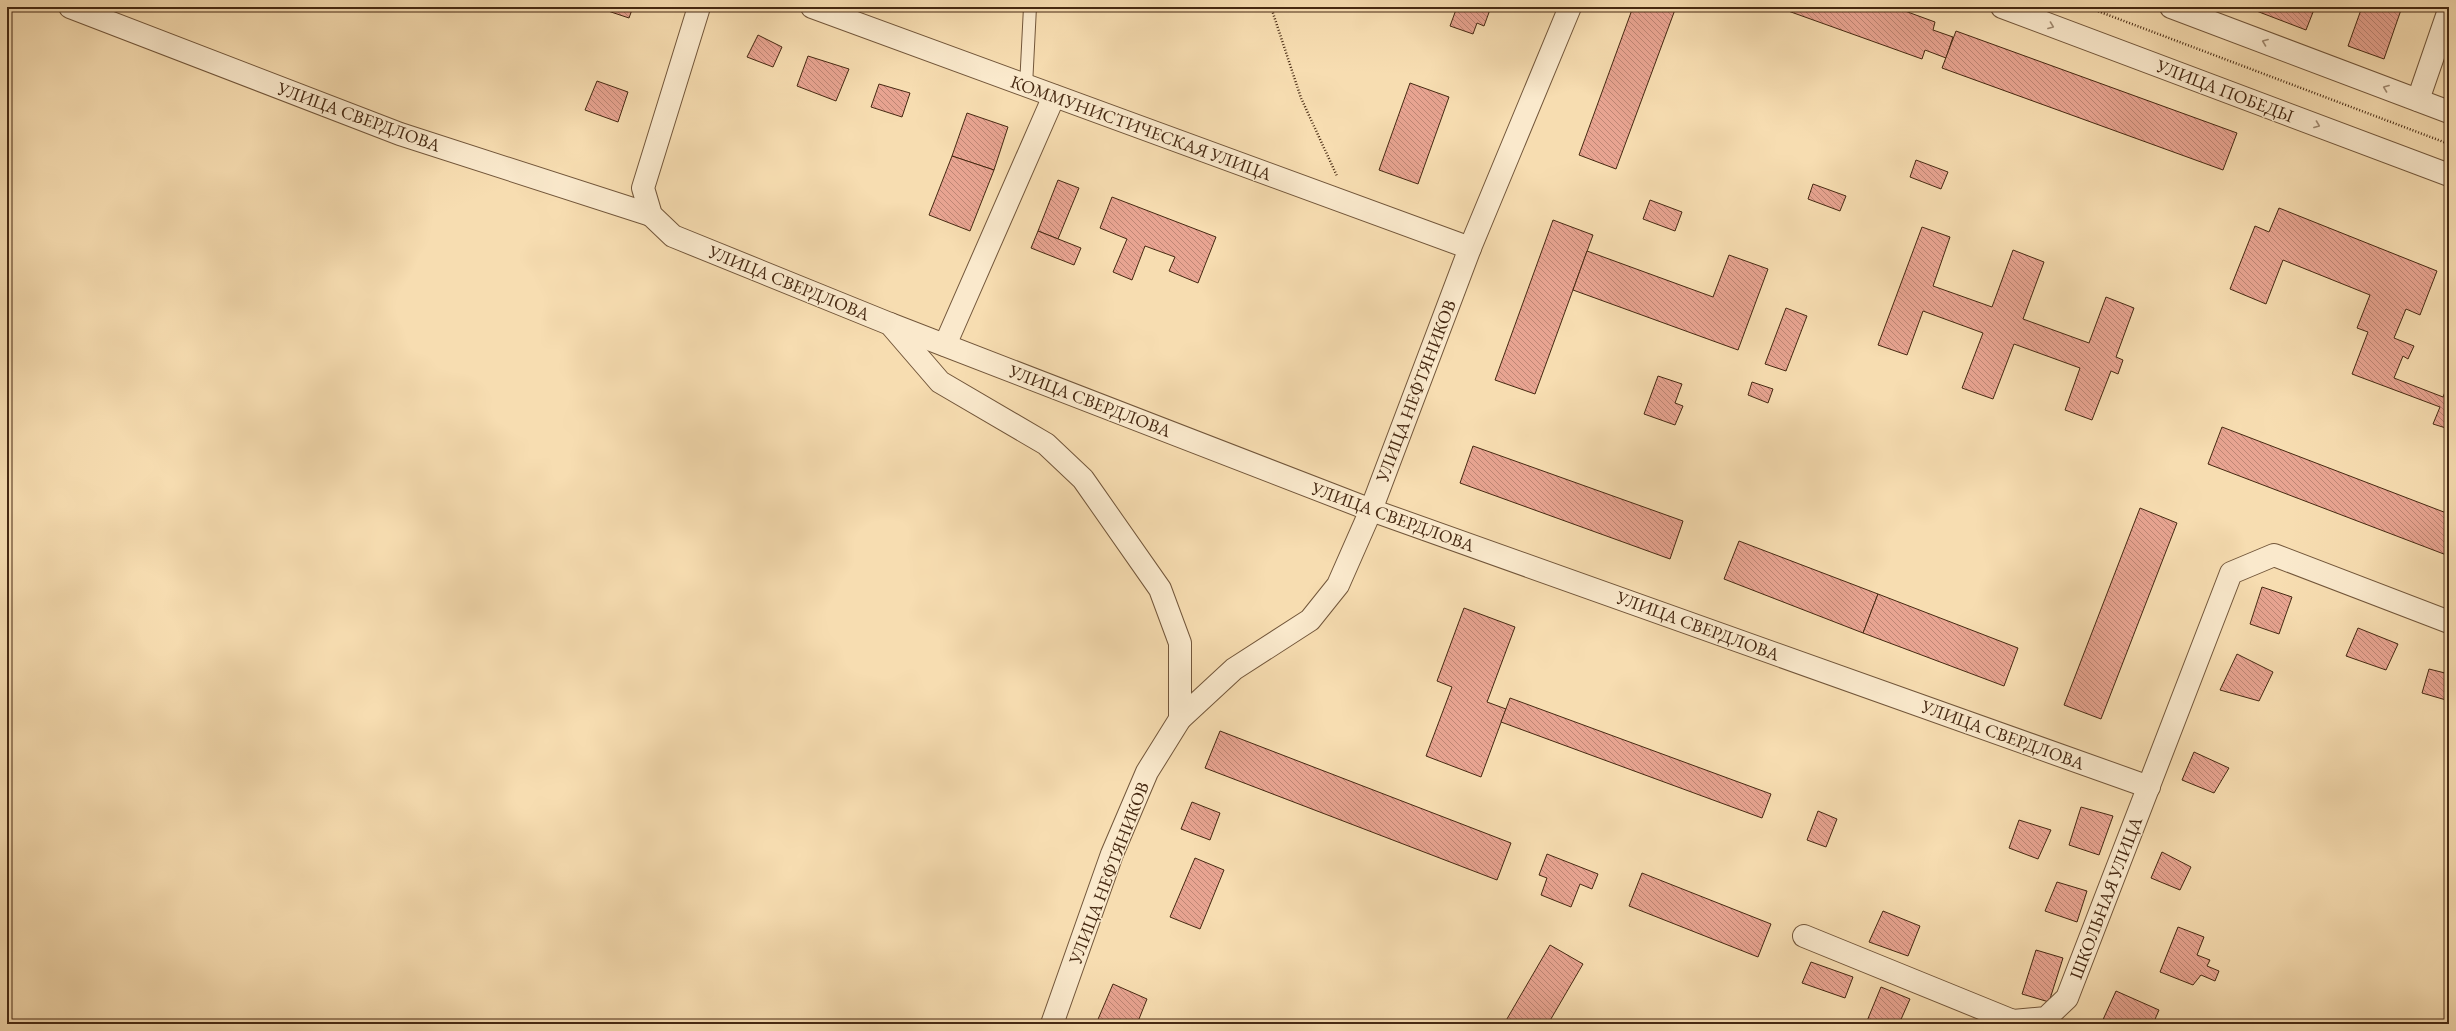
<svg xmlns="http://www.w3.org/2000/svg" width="2456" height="1031" font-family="'EB Garamond',serif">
<defs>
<pattern id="building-back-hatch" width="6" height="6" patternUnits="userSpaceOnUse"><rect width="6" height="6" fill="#e8a491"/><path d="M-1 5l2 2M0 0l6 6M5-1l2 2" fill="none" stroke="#be8675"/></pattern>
</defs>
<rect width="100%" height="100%" fill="#f7ddb1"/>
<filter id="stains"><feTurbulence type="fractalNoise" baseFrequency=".005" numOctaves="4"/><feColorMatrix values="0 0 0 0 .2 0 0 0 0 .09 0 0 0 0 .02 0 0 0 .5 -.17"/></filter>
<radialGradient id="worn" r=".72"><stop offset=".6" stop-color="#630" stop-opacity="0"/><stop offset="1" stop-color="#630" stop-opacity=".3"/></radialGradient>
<g fill="url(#building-back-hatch)" stroke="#462912">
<polygon points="596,7 633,7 629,18"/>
<polygon points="1457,7 1491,7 1484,26 1477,23 1473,34 1450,26"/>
<polygon points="1633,7 1676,7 1616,169 1579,155"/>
<polygon points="1777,7 1894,7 1935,22 1933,30 1953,37 1946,58 1925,50 1922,59"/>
<polygon points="2246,7 2315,7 2306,30"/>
<polygon points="2362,7 2402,7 2384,59 2348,46"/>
<polygon points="1956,31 2237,133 2223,170 1942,68"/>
<polygon points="758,35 782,47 773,67 747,57"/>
<polygon points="808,56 849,69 836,101 797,86"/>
<polygon points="597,81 628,92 618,122 585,110"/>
<polygon points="1410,83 1449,97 1418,184 1379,170"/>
<polygon points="879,84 910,93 902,117 871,107"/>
<polygon points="967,113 1008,127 994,170 952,156"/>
<polygon points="952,156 994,170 970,231 929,215"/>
<polygon points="1916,160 1948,172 1941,189 1910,177"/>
<polygon points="1058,180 1079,188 1058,239 1038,231"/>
<polygon points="1813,184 1846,196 1840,211 1808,199"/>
<polygon points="1112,197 1216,237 1198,283 1169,271 1175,257 1145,246 1132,280 1113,272 1127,239 1100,228"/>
<polygon points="1650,200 1682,212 1675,231 1643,219"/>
<polygon points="2279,208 2437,271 2420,315 2406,309 2394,338 2414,346 2408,359 2403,356 2394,378 2443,397 2449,382 2449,429 2433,424 2440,407 2352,374 2368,332 2357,328 2370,295 2283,260 2266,304 2230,289 2255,226 2269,232"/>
<polygon points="1553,220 1593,235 1535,394 1495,380"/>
<polygon points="1922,227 1950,237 1933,286 1992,307 2013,250 2044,262 2023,319 2089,343 2106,297 2134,308 2116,357 2123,360 2118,374 2111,371 2092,420 2065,410 2080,368 2014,344 1993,399 1962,388 1983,333 1923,311 1907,355 1878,345"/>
<polygon points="1038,231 1081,248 1074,265 1031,248"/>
<polygon points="1587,251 1713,297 1729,255 1768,269 1738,350 1573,290"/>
<polygon points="1786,308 1807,316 1786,371 1765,364"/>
<polygon points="1658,376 1682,384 1675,403 1683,406 1675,425 1644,414"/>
<polygon points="1752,382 1773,389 1768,403 1748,395"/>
<polygon points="2222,427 2449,514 2449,556 2208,464"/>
<polygon points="1473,446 1683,521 1670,559 1460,483"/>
<polygon points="2140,508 2177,523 2101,719 2064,705"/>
<polygon points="1739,541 1878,594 1863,633 1724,579"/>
<polygon points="2262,587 2292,597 2279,634 2250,624"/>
<polygon points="1878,594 2018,648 2004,686 1863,633"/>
<polygon points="1464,608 1515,627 1487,702 1506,709 1481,777 1426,756 1452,687 1437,681"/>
<polygon points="2358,628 2398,644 2386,670 2346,656"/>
<polygon points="2237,654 2273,672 2259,701 2220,690"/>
<polygon points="2429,669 2449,674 2446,700 2422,693"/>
<polygon points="1510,698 1771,794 1762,818 1501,722"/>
<polygon points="1220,731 1511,843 1497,880 1205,768"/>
<polygon points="2194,752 2229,768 2214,793 2182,780"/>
<polygon points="1192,802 1220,813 1210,840 1181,829"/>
<polygon points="2081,807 2113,816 2099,855 2069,845"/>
<polygon points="1818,811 1837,819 1826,847 1807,840"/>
<polygon points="2019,820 2051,830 2038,859 2009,848"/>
<polygon points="2162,852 2191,867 2180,890 2151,878"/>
<polygon points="1547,854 1598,874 1592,889 1580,884 1571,907 1541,895 1547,878 1539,875"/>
<polygon points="1195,858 1224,870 1200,929 1170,917"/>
<polygon points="1642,873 1771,924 1758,957 1629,906"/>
<polygon points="2057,882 2087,891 2077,922 2045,911"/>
<polygon points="1883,911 1920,926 1908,956 1869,942"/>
<polygon points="2178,927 2204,937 2197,955 2210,960 2207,966 2219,971 2215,981 2201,975 2193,985 2160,972"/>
<polygon points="1550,945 1583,964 1548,1024 1504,1024"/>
<polygon points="2036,950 2063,958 2049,1002 2022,994"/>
<polygon points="1811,962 1853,977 1845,998 1802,983"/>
<polygon points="1113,984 1147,999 1137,1024 1096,1024"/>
<polygon points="1881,987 1910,999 1899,1024 1874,1024 1867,1021"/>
<polygon points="2116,991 2159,1010 2153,1024 2101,1024"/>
</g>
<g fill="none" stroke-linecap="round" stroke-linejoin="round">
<g stroke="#72563a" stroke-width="14">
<polyline id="service" points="1026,86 1030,7"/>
</g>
<g stroke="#72563a" stroke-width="24">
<g id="minor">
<polyline points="70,7 400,134 651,215"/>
<polyline points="812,7 1470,248"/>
<polyline points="2418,100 2449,10"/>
<polyline points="890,324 1371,510 2149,787"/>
<polyline points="945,345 1054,96"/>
<polyline points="1804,936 2013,1021 2046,1018 2067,998 2231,573 2274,555 2449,622"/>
</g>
</g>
<g stroke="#72563a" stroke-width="24">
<g id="tertiary">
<polyline points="699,7 643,188 651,215 673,236 890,324 940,382 1046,444 1083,479 1160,589 1180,643 1180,719"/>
<polyline points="2002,7 2449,175"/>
<polyline points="2171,7 2449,112"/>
<polyline points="1052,1024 1112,854 1147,772 1180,719 1234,669 1310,620 1338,585 1371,510 1470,248 1570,7"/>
</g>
</g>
<g stroke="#462912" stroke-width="2.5" stroke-dasharray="1 2" stroke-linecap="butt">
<polyline points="1271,7 1301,98 1337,176"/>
<polyline points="2087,7 2449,144"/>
</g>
<use href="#service" stroke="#fae9cc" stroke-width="12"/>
<use href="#minor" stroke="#fae9cc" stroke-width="22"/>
<use href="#tertiary" stroke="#fae9cc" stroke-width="22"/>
</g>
<defs><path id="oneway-chevron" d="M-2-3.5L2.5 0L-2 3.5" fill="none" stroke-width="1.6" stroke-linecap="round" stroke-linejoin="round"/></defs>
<g stroke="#a0896f">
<use href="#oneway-chevron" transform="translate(2051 26) rotate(21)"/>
<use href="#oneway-chevron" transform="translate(2265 42) rotate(-159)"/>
<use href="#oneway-chevron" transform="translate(2386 88) rotate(-159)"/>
<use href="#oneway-chevron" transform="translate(2317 125) rotate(21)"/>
</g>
<g text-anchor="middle" stroke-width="3" stroke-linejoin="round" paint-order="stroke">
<g font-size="18" fill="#462912" stroke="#fae9cc">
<text transform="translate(2225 91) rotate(21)" y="6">УЛИЦА ПОБЕДЫ</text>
<text transform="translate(359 117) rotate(20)" y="6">УЛИЦА СВЕРДЛОВА</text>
<text transform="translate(1141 128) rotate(20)" y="6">КОММУНИСТИЧЕСКАЯ УЛИЦА</text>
<text transform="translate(789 283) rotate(22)" y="6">УЛИЦА СВЕРДЛОВА</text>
<text transform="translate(1416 391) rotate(-69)" y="6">УЛИЦА НЕФТЯНИКОВ</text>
<text transform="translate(1090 401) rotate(21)" y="6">УЛИЦА СВЕРДЛОВА</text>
<text transform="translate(1393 517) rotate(20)" y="6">УЛИЦА СВЕРДЛОВА</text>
<text transform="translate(1698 626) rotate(20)" y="6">УЛИЦА СВЕРДЛОВА</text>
<text transform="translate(2003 735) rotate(20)" y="6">УЛИЦА СВЕРДЛОВА</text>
<text transform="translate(1109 873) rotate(-69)" y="6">УЛИЦА НЕФТЯНИКОВ</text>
<text transform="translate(2106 898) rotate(-69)" y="6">ШКОЛЬНАЯ УЛИЦА</text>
</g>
</g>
<rect width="2456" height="1031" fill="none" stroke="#f7ddb1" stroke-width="24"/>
<rect x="8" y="8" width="2440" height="1015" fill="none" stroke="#462912" stroke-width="2"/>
<rect x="12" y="12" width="2432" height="1007" fill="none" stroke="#462912"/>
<rect width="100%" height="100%" filter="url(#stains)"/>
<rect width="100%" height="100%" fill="url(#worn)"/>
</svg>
